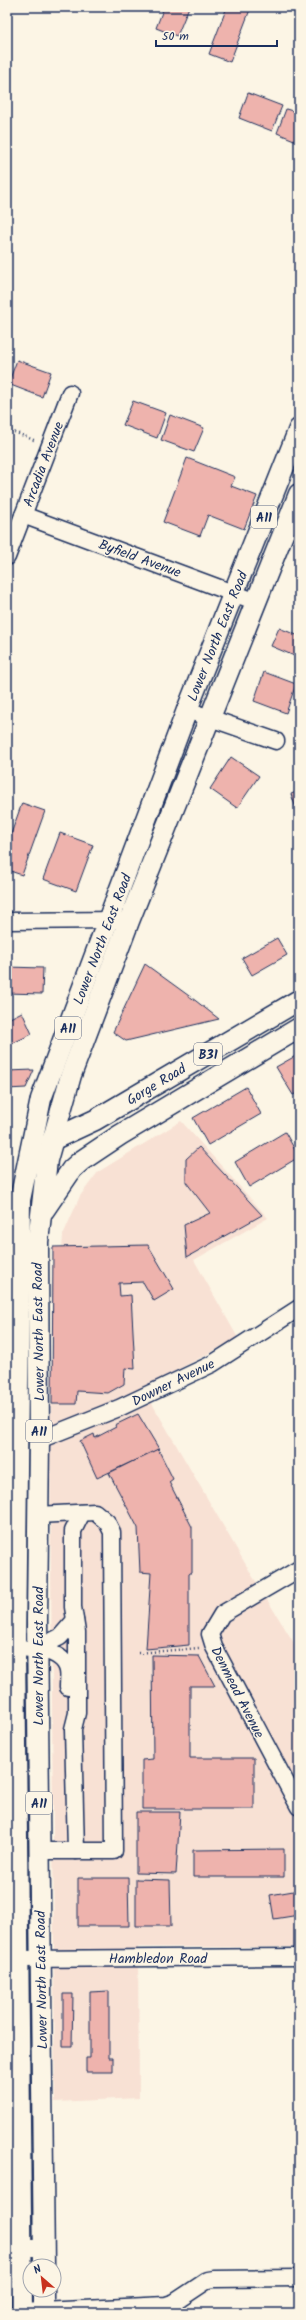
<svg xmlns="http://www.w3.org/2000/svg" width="306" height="2320" font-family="Kalam,sans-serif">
<rect width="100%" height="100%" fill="#fcf5e5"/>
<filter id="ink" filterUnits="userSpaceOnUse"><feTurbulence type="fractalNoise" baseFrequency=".025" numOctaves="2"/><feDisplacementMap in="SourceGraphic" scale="8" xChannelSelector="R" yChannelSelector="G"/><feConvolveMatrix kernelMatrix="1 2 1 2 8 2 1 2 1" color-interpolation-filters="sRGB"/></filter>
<g filter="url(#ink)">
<polygon fill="#f8e1d4" points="181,1121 268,1218 194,1260 238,1338 143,1388 253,1577 299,1651 299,1947 138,1947 139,2098 55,2102 50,1425 63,1235 80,1196 98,1172"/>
<g fill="#eeb3ad" stroke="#1b2f5e">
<polygon points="164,7 189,7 177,36 156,28"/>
<polygon points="227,7 251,7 230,62 209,54"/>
<polygon points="248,93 282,106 272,131 239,118"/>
<polygon points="286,109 299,113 299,142 277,133"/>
<polygon points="17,360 51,372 42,397 8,384"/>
<polygon points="133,401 166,413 157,438 123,425"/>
<polygon points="170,415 204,428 194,452 161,440"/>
<polygon points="187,458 235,477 231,486 257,496 244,529 208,515 200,536 163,522"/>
<polygon points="279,628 299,636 299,658 271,646"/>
<polygon points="264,672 296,684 286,713 254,701"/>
<polygon points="231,757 259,776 237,808 210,789"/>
<polygon points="299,791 299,813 298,814 291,794"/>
<polygon points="22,803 45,811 22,875 7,870 7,845"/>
<polygon points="60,833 93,845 76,891 43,879"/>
<polygon points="277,938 287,955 252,975 242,958"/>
<polygon points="145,964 196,1001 219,1019 126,1041 113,1032"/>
<polygon points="7,967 43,968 42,994 7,993"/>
<polygon points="22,1012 32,1034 13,1043 10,1038 7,1039 7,1017 8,1019"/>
<polygon points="299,1054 299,1092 293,1095 276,1067"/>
<polygon points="34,1070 26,1088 7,1089 7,1071"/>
<polygon points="246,1087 261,1114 208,1145 193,1118"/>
<polygon points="285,1132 299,1157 249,1187 235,1162"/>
<polygon points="199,1147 262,1215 187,1257 184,1225 210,1213 186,1182 186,1159"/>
<polygon points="148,1245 174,1289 154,1301 143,1282 119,1283 120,1296 131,1295 135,1369 125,1368 124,1384 108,1393 77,1391 76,1404 52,1404 53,1247"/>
<polygon points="138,1414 159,1449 97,1478 80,1441 94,1434 95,1438 116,1427 115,1425"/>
<polygon points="158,1449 173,1479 169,1482 192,1527 192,1572 189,1574 189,1645 146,1649 151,1573 140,1572 138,1528 109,1473"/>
<polygon points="152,1655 199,1656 215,1686 190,1686 190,1758 254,1758 254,1809 142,1809 142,1760 153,1759"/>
<polygon points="136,1812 180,1812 176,1874 136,1873"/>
<polygon points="284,1849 284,1877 193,1877 193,1850"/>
<polygon points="78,1878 128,1878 129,1926 78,1926"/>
<polygon points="136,1879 170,1880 171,1926 136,1926"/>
<polygon points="299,1890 299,1915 274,1919 270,1895"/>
<polygon points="109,1991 109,2058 113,2058 113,2072 86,2072 86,2058 90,2058 90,1992"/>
<polygon points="63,1994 73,1994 72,2046 63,2046"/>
</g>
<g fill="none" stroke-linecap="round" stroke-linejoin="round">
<g stroke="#1b2f5e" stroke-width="19">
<g id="minor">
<polyline points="23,515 257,602"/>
<polyline points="7,557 70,393"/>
<polyline points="187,710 276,741"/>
<polyline points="7,921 119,920"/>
<polyline points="39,1440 119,1408 212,1364 299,1308"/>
<polyline points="38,1515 95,1512 107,1522 112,1532 114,1851 39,1851"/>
<polyline points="299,1569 222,1614 210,1634 214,1647 299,1807"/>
<path d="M7 1648C25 1648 64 1647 68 1671 69 1676 68 1682 68 1687"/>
<polyline points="38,1648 60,1637 75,1620"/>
<polyline points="76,1851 73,1729 77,1713 77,1632 73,1607 73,1531 82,1513"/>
<polyline points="18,1959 299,1957"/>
<polyline points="7,2248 44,2248"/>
<polyline points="22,2312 166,2305 175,2302 208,2280 214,2279 299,2278"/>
</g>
</g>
<g stroke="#1b2f5e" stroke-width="23">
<g id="major">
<polyline points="52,1140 95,1120 299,1000"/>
<polyline points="44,1210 72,1169 81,1161 120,1135 299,1028"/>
<polyline points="44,2266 37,1620 39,1440 38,1242 47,1160 71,1075 129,921 299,494"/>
<polyline points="44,2290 44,2313"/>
<polyline points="22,2313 15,1648 20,1200 41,1099 187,710 299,429"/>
</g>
</g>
<g stroke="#1b2f5e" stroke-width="2.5" stroke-dasharray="1 3" stroke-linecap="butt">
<polyline points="7,429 36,441"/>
<polyline points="138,1653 199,1648"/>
</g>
<use href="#minor" stroke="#fcf5e5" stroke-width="16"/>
<use href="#major" stroke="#fcf5e5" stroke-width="20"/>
</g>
</g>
<g text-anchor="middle" stroke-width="3" stroke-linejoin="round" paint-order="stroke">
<g fill="#fcf5e5" stroke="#5e6a86" stroke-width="1">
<rect x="251" y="506" width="26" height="22" rx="3"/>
<rect x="55" y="1017" width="26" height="22" rx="3"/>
<rect x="194" y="1043" width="28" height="22" rx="3"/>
<rect x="26" y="1420" width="26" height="22" rx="3"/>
<rect x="26" y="1792" width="26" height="22" rx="3"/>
</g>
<g font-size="13" font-weight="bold" fill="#1b2f5e">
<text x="264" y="522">A11</text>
<text x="68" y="1033">A11</text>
<text x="208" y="1059">B31</text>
<text x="39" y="1436">A11</text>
<text x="39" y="1808">A11</text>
</g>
<g font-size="14" fill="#1b2f5e" stroke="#fcf5e5">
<text transform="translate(43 464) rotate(-69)" y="5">Arcadia Avenue</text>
<text transform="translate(140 558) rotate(20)" y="5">Byfield Avenue</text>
<text transform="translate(217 636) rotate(-68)" y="5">Lower North East Road</text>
<text transform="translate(102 939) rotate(-69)" y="5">Lower North East Road</text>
<text transform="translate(156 1084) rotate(-31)" y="5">Gorge Road</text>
<text transform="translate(38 1332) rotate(-91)" y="5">Lower North East Road</text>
<text transform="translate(173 1382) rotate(-26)" y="5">Downer Avenue</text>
<text transform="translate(38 1656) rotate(-90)" y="5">Lower North East Road</text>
<text transform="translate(238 1692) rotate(63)" y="5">Denmead Avenue</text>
<text x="158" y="1963">Hambledon Road</text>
<text transform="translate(41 1980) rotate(-91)" y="5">Lower North East Road</text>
</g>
</g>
<rect width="306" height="2320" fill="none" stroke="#fcf5e5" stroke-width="24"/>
<rect x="12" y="12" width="282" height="2296" fill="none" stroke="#1b2f5e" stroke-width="1.5" filter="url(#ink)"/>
<g transform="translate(42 2278) rotate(332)"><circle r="19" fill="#fcf5e5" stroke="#a2a6af"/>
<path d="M0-3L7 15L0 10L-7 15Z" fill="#c8321e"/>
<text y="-6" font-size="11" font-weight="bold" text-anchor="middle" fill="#1b2f5e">N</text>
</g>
<path d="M156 40v6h121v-6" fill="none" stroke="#1b2f5e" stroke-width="2"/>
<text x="162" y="40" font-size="12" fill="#1b2f5e" stroke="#fcf5e5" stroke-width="3" paint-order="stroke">50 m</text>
</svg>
